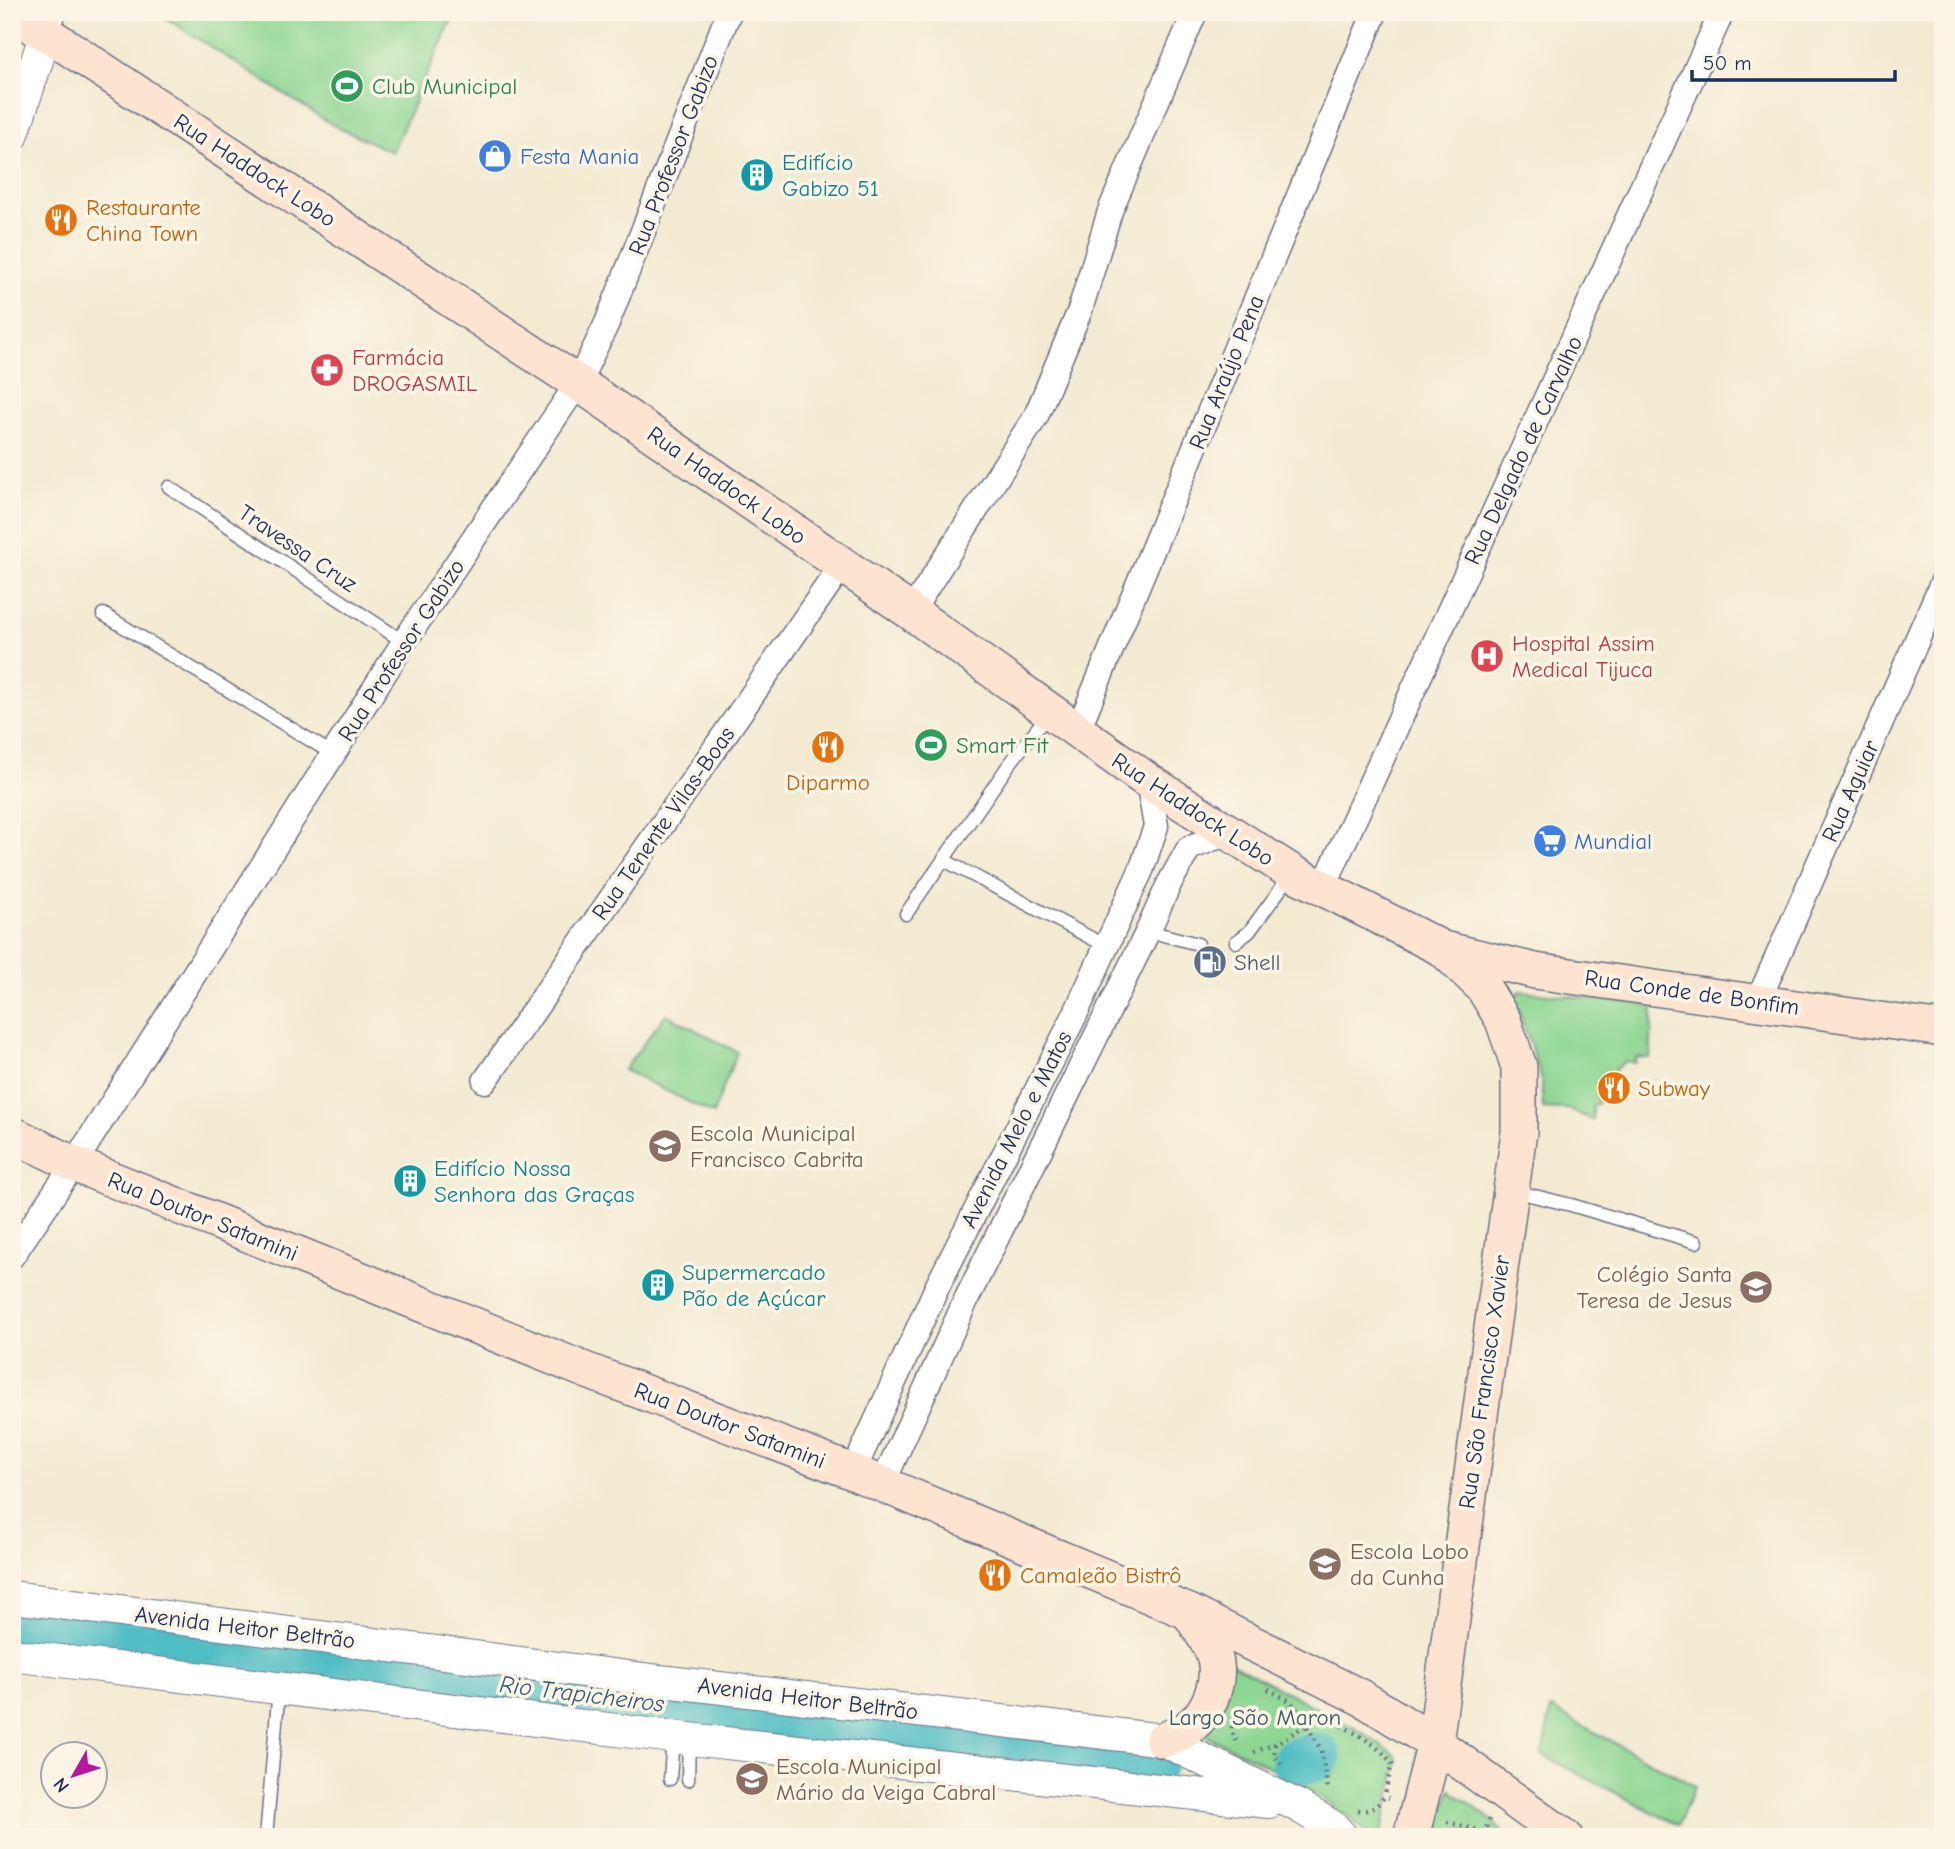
<svg xmlns="http://www.w3.org/2000/svg" width="1955" height="1849" font-family="'Comic Neue',sans-serif">
<rect width="100%" height="100%" fill="#fcf5e5"/>
<filter id="ink" filterUnits="userSpaceOnUse"><feTurbulence type="fractalNoise" baseFrequency=".0143" numOctaves="2"/><feDisplacementMap in="SourceGraphic" scale="14" xChannelSelector="R" yChannelSelector="G"/><feConvolveMatrix kernelMatrix="1 2 1 2 8 2 1 2 1" color-interpolation-filters="sRGB"/></filter>
<filter id="wash" filterUnits="userSpaceOnUse"><feTurbulence type="fractalNoise" baseFrequency=".00686" numOctaves="4" result="noise"/><feDisplacementMap in="SourceGraphic" scale="28" xChannelSelector="R" yChannelSelector="G"/><feGaussianBlur stdDeviation="1.57" result="paint"/><feColorMatrix in="noise" values="0 0 0 0 0 0 0 0 0 0 0 0 0 0 0 0 0 1.4 0 .05"/><feComposite in="paint" operator="in"/></filter>
<g filter="url(#wash)">
<rect width="100%" height="100%" fill="#f3ead1"/>
<g fill="#8ed793" stroke="#548378" stroke-width="2" fill-rule="evenodd">
<polygon points="165,12 455,12 392,152 333,125 161,15"/>
<polygon points="1520,991 1653,1005 1650,1058 1636,1057 1635,1063 1625,1061 1615,1069 1615,1081 1604,1082 1604,1093 1597,1094 1598,1104 1593,1105 1593,1120 1568,1109 1543,1108 1541,1077 1514,997"/>
<polygon points="666,1014 737,1052 713,1114 624,1070"/>
<path d="M1222 1658 1358 1730 1396 1756 1398 1762 1380 1837H1372C1322 1791 1259 1760 1197 1732ZM1314 1744 1320 1770 1299 1775 1293 1749Z"/>
<polygon points="1551,1709 1695,1786 1678,1825 1542,1755"/>
<polygon points="1450,1790 1490,1819 1507,1837 1435,1837"/>
</g>
<g fill="none" stroke-linecap="round" stroke-linejoin="round">
<g stroke="#50bec4" stroke-width="49">
<polyline points="12,1627 1153,1762"/>
<polyline points="1296,1762 1317,1757"/>
</g>
</g>
</g>
<g filter="url(#ink)">
<g fill="none" stroke-linecap="round" stroke-linejoin="round">
<g stroke="#677086" stroke-width="15">
<g id="service">
<polyline points="169,487 404,642"/>
<polyline points="103,614 333,754"/>
<polyline points="944,860 1106,946"/>
<polyline points="906,914 1008,766 1049,713"/>
<polyline points="1148,931 1198,944"/>
<polyline points="1236,942 1249,932 1290,876"/>
<polyline points="1514,1191 1571,1205 1696,1242"/>
<polyline points="670,1779 673,1738"/>
<polyline points="688,1780 689,1739"/>
<polyline points="266,1837 279,1688"/>
</g>
</g>
<g stroke="#677086" stroke-width="27">
<g id="minor">
<polyline points="46,33 54,12"/>
<polyline points="911,612 1036,416 1080,310 1110,211 1195,12"/>
<polyline points="1077,732 1375,12"/>
<polyline points="1323,888 1722,12"/>
<polyline points="1758,1001 1943,581"/>
<polyline points="485,1081 842,565"/>
<polyline points="12,1256 74,1164 404,642 578,383 607,323 729,12"/>
<polyline points="853,1472 938,1285 1074,1017 1142,868 1156,826 1148,781"/>
<polyline points="882,1485 967,1298 1148,931 1169,884 1189,848 1227,833"/>
</g>
</g>
<g stroke="#677086" stroke-width="34">
<g id="tertiary">
<polyline points="12,136 46,33"/>
<polyline points="12,1597 636,1678 1163,1740 1298,1806 1333,1827 1342,1837"/>
<polyline points="12,1655 689,1739 1269,1802"/>
</g>
</g>
<g stroke="#677086" stroke-width="38">
<g id="secondary">
<polyline points="12,16 46,33 578,383 911,612 1148,781 1293,873 1443,949 1535,971 1943,1029"/>
<polyline points="12,1134 74,1164 585,1370 853,1472 1189,1612 1362,1698 1435,1743 1565,1837"/>
<path d="M1163 1740C1171 1737 1181 1734 1188 1728 1210 1712 1224 1676 1212 1650 1206 1637 1196 1624 1189 1612"/>
<polyline points="1411,1837 1435,1743 1519,1132 1519,1067 1503,1020 1483,987 1443,949"/>
</g>
</g>
<g stroke="#677086" stroke-width="4.5" stroke-dasharray="2 5" stroke-linecap="butt">
<polyline points="1268,1689 1290,1701 1300,1714 1321,1750 1328,1790"/>
<polyline points="1232,1726 1232,1732 1238,1744"/>
<polyline points="1275,1744 1274,1756 1283,1765"/>
<path d="M1254 1752 1275 1744 1320 1717C1344 1726 1378 1742 1392 1764L1384 1797"/>
<path d="M1358 1810C1370 1812 1377 1807 1384 1797L1389 1798"/>
<polyline points="1447,1822 1478,1830 1488,1837"/>
<polyline points="1484,1834 1490,1819"/>
<polyline points="1455,1837 1458,1827"/>
</g>
<use href="#service" stroke="#fff" stroke-width="12"/>
<use href="#minor" stroke="#fff" stroke-width="24"/>
<use href="#tertiary" stroke="#fff" stroke-width="32"/>
<use href="#secondary" stroke="#fde4d1" stroke-width="35"/>
</g>
</g>
<defs>
<g id="stadium-disc" transform="scale(1.75)"><circle r="9.5" fill="#2e9e5b" stroke="#fcf5e5"/><path d="M0-5a6.5 5 0 1 0 0 10a6.5 5 0 1 0 0-10ZM-3.5-1.8h7v3.6h-7Z" fill="#fff"/></g>
<g id="shop-disc" transform="scale(1.75)"><circle r="9.5" fill="#3f7fe0" stroke="#fcf5e5"/><path d="M-5-2.5h2.3a2.7 3.5 0 0 1 5.4 0H5L5.5 6h-11ZM-1.5-2.5h3a1.5 2.3 0 0 0-3 0Z" fill="#fff"/></g>
<g id="building-disc" transform="scale(1.75)"><circle r="9.5" fill="#0f9aa8" stroke="#fcf5e5"/><path d="M-4-6H4V6H1V3H-1V6H-4ZM-2.5-4.3h1.7v1.8h-1.7ZM.8-4.3h1.7v1.8H.8ZM-2.5-1h1.7V.8h-1.7ZM.8-1h1.7V.8H.8Z" fill="#fff"/></g>
<g id="restaurant-disc" transform="scale(1.75)"><circle r="9.5" fill="#e8710a" stroke="#fcf5e5"/><path d="M-5-6h1v4h1v-4h1v4h1v-4h1v5L-1.5 .5V6h-2V.5L-5-1ZM5-6V6H3V1.5H1.5Q1.5-4 5-6Z" fill="#fff"/></g>
<g id="pharmacy-disc" transform="scale(1.75)"><circle r="9.5" fill="#e0444e" stroke="#fcf5e5"/><path d="M-2-6h4v4h4v4h-4v4h-4v-4h-4v-4h4Z" fill="#fff"/></g>
<g id="hospital-disc" transform="scale(1.75)"><circle r="9.5" fill="#e0444e" stroke="#fcf5e5"/><path d="M-5-5h3v3.5h4V-5h3V5h-3V1.5h-4V5h-3Z" fill="#fff"/></g>
<g id="supermarket-disc" transform="scale(1.75)"><circle r="9.5" fill="#3f7fe0" stroke="#fcf5e5"/><path d="M-6-5.5h2.5l.6 2H6L4.5 2H-2.5L-4.4-4H-6ZM-1.5 3.2a1.3 1.3 0 1 0 .1 0ZM3 3.2a1.3 1.3 0 1 0 .1 0Z" fill="#fff"/></g>
<g id="fuel-disc" transform="scale(1.75)"><circle r="9.5" fill="#5c6f8a" stroke="#fcf5e5"/><path d="M-5.5-6h7V0h2V4h1.3V-2.5L3-4.5l.8-.8L6-3V5H2.5V1h-1V6h-7ZM-4.2-4.7v3.2H.2V-4.7Z" fill="#fff"/></g>
<g id="school-disc" transform="scale(1.75)"><circle r="9.5" fill="#8d6e63" stroke="#fcf5e5"/><path d="M0-5L7-2L0 1L-7-2ZM-4 1L0 2.5L4 1V4Q0 6-4 4Z" fill="#fff"/></g>
</defs>
<g fill-rule="evenodd">
<use href="#stadium-disc" x="347" y="86"/>
<use href="#shop-disc" x="495" y="156"/>
<use href="#building-disc" x="757" y="175"/>
<use href="#restaurant-disc" x="61" y="220"/>
<use href="#pharmacy-disc" x="327" y="370"/>
<use href="#hospital-disc" x="1487" y="656"/>
<use href="#stadium-disc" x="931" y="745"/>
<use href="#restaurant-disc" x="828" y="747"/>
<use href="#supermarket-disc" x="1550" y="841"/>
<use href="#fuel-disc" x="1210" y="962"/>
<use href="#restaurant-disc" x="1614" y="1088"/>
<use href="#school-disc" x="665" y="1146"/>
<use href="#building-disc" x="410" y="1181"/>
<use href="#building-disc" x="658" y="1285"/>
<use href="#school-disc" x="1756" y="1287"/>
<use href="#school-disc" x="1325" y="1564"/>
<use href="#restaurant-disc" x="995" y="1575"/>
<use href="#school-disc" x="752" y="1779"/>
</g>
<g text-anchor="middle" stroke-width="7" stroke-linejoin="round" paint-order="stroke">
<g font-size="23" fill="#27864d" stroke="#fcf5e5" text-anchor="start">
<text x="372" y="94">Club Municipal</text>
<text x="956" y="753">Smart Fit</text>
</g>
<g font-size="23" fill="#1b2f5e" stroke="#fcf5e5">
<text transform="translate(673 155) rotate(-69)" y="8">Rua Professor Gabizo</text>
<text transform="translate(255 170) rotate(33)" y="8">Rua Haddock Lobo</text>
<text transform="translate(1226 372) rotate(-68)" y="8">Rua Araújo Pena</text>
<text transform="translate(1523 450) rotate(-65)" y="8">Rua Delgado de Carvalho</text>
<text transform="translate(727 485) rotate(35)" y="8">Rua Haddock Lobo</text>
<text transform="translate(298 548) rotate(34)" y="8">Travessa Cruz</text>
<text transform="translate(401 650) rotate(-57)" y="8">Rua Professor Gabizo</text>
<text transform="translate(1850 791) rotate(-66)" y="8">Rua Aguiar</text>
<text transform="translate(1193 809) rotate(33)" y="8">Rua Haddock Lobo</text>
<text transform="translate(663 823) rotate(-55)" y="8">Rua Tenente Vilas-Boas</text>
<text transform="translate(1692 992) rotate(8)" y="8">Rua Conde de Bonfim</text>
<text transform="translate(1016 1129) rotate(-63)" y="8">Avenida Melo e Matos</text>
<text transform="translate(203 1216) rotate(22)" y="8">Rua Doutor Satamini</text>
<text transform="translate(1484 1382) rotate(-82)" y="8">Rua São Francisco Xavier</text>
<text transform="translate(730 1425) rotate(21)" y="8">Rua Doutor Satamini</text>
<text transform="translate(245 1627) rotate(7)" y="8">Avenida Heitor Beltrão</text>
<text transform="translate(808 1698) rotate(7)" y="8">Avenida Heitor Beltrão</text>
</g>
<g font-size="23" fill="#366cbe" stroke="#fcf5e5" text-anchor="start">
<text x="520" y="164">Festa Mania</text>
<text x="1574" y="849">Mundial</text>
</g>
<g font-size="23" fill="#0d838f" stroke="#fcf5e5" text-anchor="start">
<text x="782" y="170">Edifício<tspan x="782" dy="26">Gabizo 51</tspan></text>
<text x="434" y="1176">Edifício Nossa<tspan x="434" dy="26">Senhora das Graças</tspan></text>
<text x="682" y="1280">Supermercado<tspan x="682" dy="26">Pão de Açúcar</tspan></text>
</g>
<g font-size="23" fill="#c56008" stroke="#fcf5e5" text-anchor="start">
<text x="86" y="215">Restaurante<tspan x="86" dy="26">China Town</tspan></text>
<text x="828" y="790" text-anchor="middle">Diparmo</text>
<text x="1638" y="1096">Subway</text>
<text x="1020" y="1583">Camaleão Bistrô</text>
</g>
<g font-size="23" fill="#be3a42" stroke="#fcf5e5" text-anchor="start">
<text x="352" y="365">Farmácia<tspan x="352" dy="26">DROGASMIL</tspan></text>
<text x="1512" y="651">Hospital Assim<tspan x="1512" dy="26">Medical Tijuca</tspan></text>
</g>
<g font-size="23" fill="#4e5e75" stroke="#fcf5e5" text-anchor="start">
<text x="1234" y="970">Shell</text>
</g>
<g font-size="23" fill="#785e54" stroke="#fcf5e5" text-anchor="start">
<text x="690" y="1141">Escola Municipal<tspan x="690" dy="26">Francisco Cabrita</tspan></text>
<text x="1732" y="1282" text-anchor="end">Colégio Santa<tspan x="1732" dy="26">Teresa de Jesus</tspan></text>
<text x="1350" y="1559">Escola Lobo<tspan x="1350" dy="26">da Cunha</tspan></text>
<text x="776" y="1774">Escola Municipal<tspan x="776" dy="26">Mário da Veiga Cabral</tspan></text>
</g>
<g font-size="23" fill="#38596b" stroke="#fcf5e5">
<text x="1255" y="1725">Largo São Maron</text>
</g>
<g font-size="24" font-style="italic" fill="#2b5a7d" stroke="#fcf5e5">
<text transform="translate(582 1694) rotate(7)" y="8">Rio Trapicheiros</text>
</g>
</g>
<rect width="1955" height="1849" fill="none" stroke="#fcf5e5" stroke-width="42"/>
<g transform="translate(74 1775) rotate(231)"><circle r="33" fill="#fcf5e5" stroke="#a2a6af" stroke-width="2"/>
<path d="M0-5L12 26L0 18L-12 26Z" fill="#b5179e"/>
<text y="-10" font-size="19" font-weight="bold" text-anchor="middle" fill="#1b2f5e">N</text>
</g>
<path d="M1692 70v10h203v-10" fill="none" stroke="#1b2f5e" stroke-width="3.5"/>
<text x="1703" y="70" font-size="21" fill="#1b2f5e" stroke="#fcf5e5" stroke-width="5" paint-order="stroke">50 m</text>
</svg>
